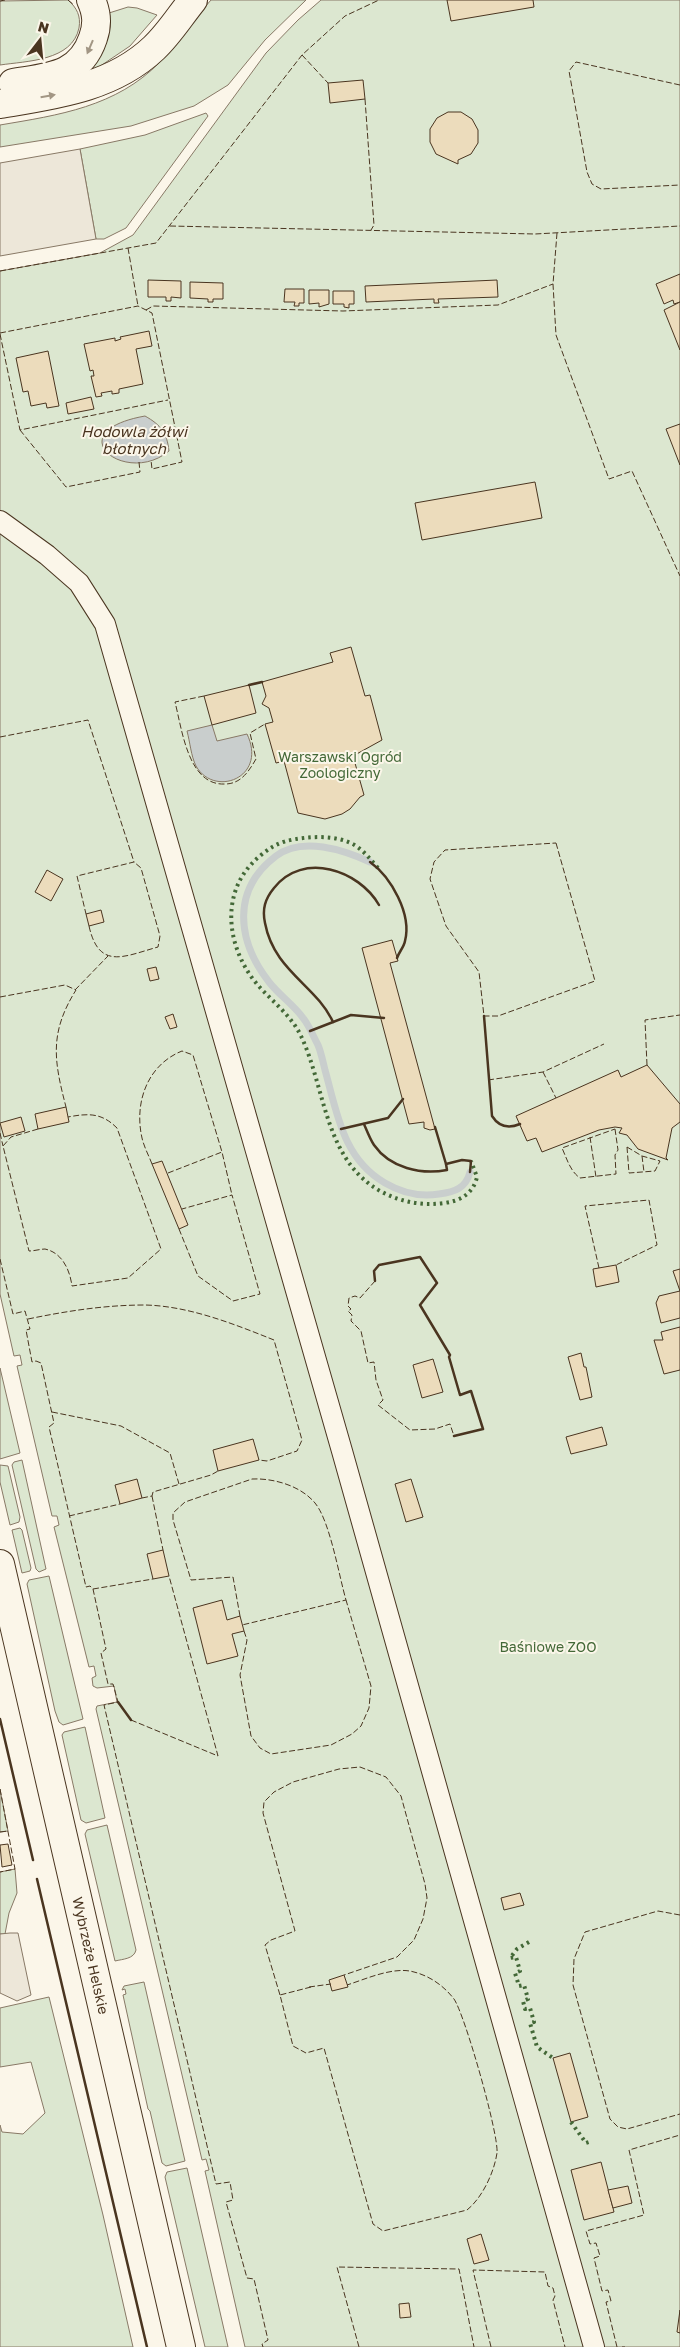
<svg xmlns="http://www.w3.org/2000/svg" width="680" height="2347" font-family="'Golos Text',sans-serif">
<rect width="100%" height="100%" fill="#fbf6e9"/>
<g fill="#dce7d0" stroke="#887966">
<path d="M68 0C77 8 81 16 79 28 72 61 27 61 0 65V1Z"/>
<path d="M211 0H306L265 40 228 85 194 106 131 126 0 147V125C59 115 116 107 160 62 178 43 193 19 211 0Z"/>
<polygon points="321,0 680,0 680,2347 245,2347 205,2171 209,2170 206,2159 202,2160 96,1709 97,1706 117,1702 114,1686 97,1688 93,1686 92,1678 96,1676 94,1666 89,1667 54,1527 59,1525 57,1516 52,1516 17,1366 22,1365 20,1355 14,1356 0,1294 0,271 100,253 133,235 266,53 298,20"/>
<path d="M128 7 137 8 157 15 130 46 93 71 0 92 96 61C107 46 111 31 109 13Z"/>
<polygon points="206,113 208,116 126,228 104,239 96,239 80,149 145,135"/>
<polygon points="0,1368 20,1453 0,1459"/>
<polygon points="22,1460 46,1569 39,1572 36,1569 12,1465 14,1462"/>
<polygon points="0,1465 8,1466 20,1517 19,1522 10,1525 0,1482"/>
<polygon points="20,1528 22,1530 31,1568 30,1571 22,1573 12,1530"/>
<polygon points="49,1576 83,1719 63,1725 59,1722 55,1711 27,1584 29,1580"/>
<polygon points="85,1727 105,1818 86,1823 81,1820 62,1735 64,1732"/>
<polygon points="0,1789 8,1831 0,1832"/>
<path d="M107 1825 136 1950C134 1959 123 1959 115 1961L85 1834 87 1830Z"/>
<polygon points="15,1869 17,1893 9,1913 5,1934 0,1934 0,1872"/>
<polygon points="144,1982 185,2161 166,2166 162,2163 150,2111 148,2109 123,1995 126,1994 125,1989 122,1990 124,1986"/>
<polygon points="49,1997 103,2215 133,2347 0,2347 0,2125 2,2132 23,2134 45,2113 31,2062 0,2067 0,2008"/>
<polygon points="187,2168 228,2347 205,2347 165,2177 167,2172"/>
</g>
<g fill="#ede7d9" stroke="#887966">
<polygon points="80,149 96,239 0,256 0,163"/>
<polygon points="10,1933 18,1933 31,1995 17,2001 0,1993 0,1934"/>
</g>
<g fill="#c9cecd" stroke="#887966">
<path d="M145 416C161 425 167 433 169 451 126 487 56 432 145 416Z"/>
<path d="M212 725 217 741 247 734C268 778 214 798 196 766 191 756 190 742 187 731Z"/>
</g>
<g fill="none" stroke-linecap="round" stroke-linejoin="round">
<path stroke="#c9cecd" stroke-width="7" d="M370 862C344 850 302 836 276 856 231 890 237 941 269 982 279 995 294 1005 303 1018 309 1025 313 1036 318 1045 321 1052 323 1062 325 1070 337 1113 343 1159 385 1183 402 1193 420 1197 439 1194 455 1192 466 1188 470 1172"/>
</g>
<g fill="#ecdcbc" stroke="#4a3520">
<polygon points="447,0 533,0 534,7 451,21"/>
<polygon points="363,80 365,99 330,103 328,83"/>
<polygon points="448,112 461,112 472,119 478,130 478,143 471,154 458,160 458,164 436,154 430,142 430,129 437,118"/>
<polygon points="680,274 680,302 674,304 673,300 664,304 656,284"/>
<polygon points="148,280 181,281 181,298 171,297 171,301 166,301 166,297 148,297"/>
<polygon points="497,280 498,297 438,299 439,303 434,303 434,299 366,302 365,286"/>
<polygon points="190,282 223,283 223,299 213,299 213,302 208,302 208,299 190,298"/>
<polygon points="285,289 304,289 304,303 299,303 299,306 294,306 295,302 284,302"/>
<polygon points="309,290 329,290 329,304 319,307 319,303 309,304"/>
<polygon points="333,291 354,291 354,304 349,304 349,308 344,307 344,304 333,304"/>
<polygon points="680,302 680,350 664,310"/>
<polygon points="149,331 152,346 136,349 143,384 119,389 119,393 112,394 112,391 101,393 102,396 96,397 91,376 94,376 93,370 90,371 84,344 115,338 115,341 121,339 120,337"/>
<polygon points="48,351 59,406 47,408 46,403 31,406 28,391 23,392 16,358"/>
<polygon points="91,397 94,409 68,414 66,403"/>
<polygon points="680,424 680,465 666,429"/>
<polygon points="535,482 542,518 422,540 415,503"/>
<polygon points="351,647 365,696 370,695 382,740 353,756 364,795 360,797 350,809 342,814 325,819 298,813 284,761 276,763 265,724 273,722 269,708 262,704 266,696 262,682 333,662 330,653"/>
<polygon points="249,685 256,713 212,725 204,696"/>
<polygon points="47,870 63,879 51,901 35,892"/>
<polygon points="101,910 104,922 89,926 86,914"/>
<polygon points="392,940 398,961 390,963 435,1129 430,1130 424,1128 424,1122 409,1124 362,948"/>
<polygon points="156,967 159,979 150,981 147,969"/>
<polygon points="173,1014 177,1027 170,1029 165,1017"/>
<polygon points="647,1065 680,1104 680,1122 672,1128 666,1158 668,1160 638,1149 627,1135 619,1133 622,1128 615,1127 599,1130 542,1152 536,1138 527,1141 516,1116 618,1070 621,1077"/>
<polygon points="66,1107 69,1122 38,1129 35,1114"/>
<polygon points="21,1117 25,1131 4,1137 0,1123"/>
<polygon points="162,1161 188,1225 179,1229 152,1164"/>
<polygon points="616,1265 619,1282 596,1287 593,1269"/>
<polygon points="680,1269 680,1318 661,1323 656,1303 659,1296 680,1291 673,1271"/>
<polygon points="680,1327 680,1370 664,1374 654,1340 663,1340 661,1332"/>
<polygon points="581,1353 584,1367 586,1367 592,1397 580,1400 568,1357"/>
<polygon points="433,1359 443,1392 422,1398 413,1365"/>
<polygon points="602,1427 607,1445 571,1454 566,1437"/>
<polygon points="253,1439 259,1460 218,1471 213,1450"/>
<polygon points="137,1479 142,1498 120,1504 115,1485"/>
<polygon points="411,1479 423,1517 406,1522 395,1484"/>
<polygon points="163,1550 169,1576 153,1579 147,1554"/>
<polygon points="222,1600 227,1620 240,1616 244,1631 232,1634 238,1656 207,1664 193,1608"/>
<polygon points="8,1844 12,1865 2,1867 0,1845"/>
<polygon points="520,1893 524,1905 504,1910 501,1898"/>
<polygon points="344,1975 348,1987 332,1991 329,1980"/>
<polygon points="570,2053 588,2117 571,2122 553,2058"/>
<polygon points="601,2162 614,2212 584,2220 571,2170"/>
<polygon points="628,2186 632,2203 613,2208 608,2190"/>
<polygon points="481,2234 489,2260 474,2264 467,2239"/>
<polygon points="409,2303 411,2317 400,2318 399,2304"/>
<polygon points="680,2310 680,2333 677,2332"/>
</g>
<g fill="none" stroke-linecap="round" stroke-linejoin="round">
<g stroke="#4a3520" stroke-width="22">
<polyline id="street" points="0,521 47,555 79,583 105,624 342,1451 594,2347"/>
</g>
<g stroke="#4a3520" stroke-width="30">
<g id="secondary">
<path d="M13 83C48 77 80 77 93 38 98 24 97 13 91 0"/>
<path d="M0 104C54 95 112 88 154 48 169 34 180 16 193 0"/>
<path id="s1" d="M0 1564 181 2347"/>
</g>
</g>
<use href="#street" stroke="#fbf6e9" stroke-width="20"/>
<use href="#secondary" stroke="#fbf6e9" stroke-width="28"/>
<g stroke="#436837" stroke-width="4" stroke-dasharray="2.5 4" stroke-linecap="butt">
<path d="M378 868C371 860 365 852 356 846 338 834 307 836 286 841 276 844 268 849 260 856 223 886 224 936 250 975 265 997 289 1011 301 1036 326 1089 324 1161 382 1192 401 1202 422 1206 444 1203 460 1201 473 1194 477 1177L471 1161"/>
<polyline points="529,1942 517,1949 510,1958 516,1957 520,1971 515,1973 519,1986 524,1985 528,1999 523,2001 525,2009 530,2008 534,2022 530,2023 537,2047 553,2058"/>
<polyline points="571,2122 586,2143 592,2141"/>
</g>
<g stroke="#4a3520" stroke-width="1" stroke-dasharray="6 2.5" stroke-linecap="butt">
<polyline points="68,0 74,5"/>
<polyline points="0,1 5,0"/>
<polyline points="302,55 328,83"/>
<polyline points="680,85 576,62 569,71 587,172 592,184 601,189 680,185"/>
<polyline points="365,99 374,225 371,230"/>
<polyline points="170,226 535,234 680,226"/>
<polyline points="557,233 553,284 556,335 609,479 632,471 680,576"/>
<polyline points="128,248 138,306"/>
<polyline points="0,271 156,243 302,55 345,16 379,0"/>
<polyline points="146,310 153,306 343,311 498,305 553,284"/>
<polyline points="0,333 138,306 152,313 182,462 152,469 151,460"/>
<polyline points="0,334 20,430 168,400"/>
<polyline points="20,430 66,487 140,472 139,462"/>
<path d="M204 696 175 702C182 729 188 786 225 784 241 784 249 771 256 759L250 733 265 724"/>
<polyline points="0,737 88,720 134,862 77,876 86,914"/>
<polygon points="556,843 595,981 498,1016 484,1016 479,972 446,926 430,879 434,862 445,850"/>
<path d="M89 926C99 971 125 956 158 947L160 936 141 868 134 862"/>
<polyline points="75,990 108,956 106,954"/>
<path d="M0 997 65 985 76 990C49 1033 54 1061 66 1107"/>
<polyline points="647,1065 645,1020 680,1015"/>
<polyline points="543,1072 556,1098"/>
<polyline points="488,1080 543,1072 604,1044"/>
<path d="M38 1129 11 1137 3 1146 29 1251C34 1251 41 1249 45 1249 63 1253 70 1271 72 1286L128 1278 161 1249 117 1128C102 1113 89 1113 68 1117"/>
<path d="M615 1129 618 1150 615 1155 616 1174 580 1178C570 1171 567 1159 562 1148Z"/>
<polyline points="0,1133 3,1146"/>
<polyline points="590,1137 596,1177"/>
<polygon points="627,1147 642,1156 660,1161 655,1171 629,1173"/>
<polyline points="642,1156 644,1172"/>
<path d="M152 1164C149 1156 144 1147 142 1138 134 1103 147 1065 182 1051L193 1055 222 1152"/>
<polyline points="168,1173 222,1152 232,1195"/>
<polyline points="179,1229 198,1276 233,1301 260,1294 232,1195 182,1209"/>
<polyline points="0,1259 13,1314 25,1311 30,1329 26,1330 32,1362 36,1361 41,1363 54,1423 49,1427 86,1587 90,1586 93,1589 106,1649 101,1653 108,1684 113,1684 118,1702 104,1705 216,2184 230,2182 233,2200 226,2202 247,2278 254,2279 268,2340 262,2344 263,2347"/>
<polyline points="599,1268 585,1206 649,1200 657,1245 616,1265"/>
<polyline points="375,1281 360,1298 355,1296 349,1298 348,1306 351,1309 348,1311 352,1315 351,1321 361,1331 368,1363 374,1362 376,1380 383,1400 378,1405 410,1430 435,1429 450,1424 454,1436"/>
<path d="M28 1319C67 1311 105 1305 145 1305 189 1306 234 1324 274 1340L302 1440 297 1451 267 1461 259 1460"/>
<polyline points="52,1412 121,1426 170,1453 179,1484"/>
<polyline points="152,1496 163,1550"/>
<polyline points="142,1498 152,1496 153,1492 211,1475 218,1471"/>
<polyline points="69,1516 120,1504"/>
<polyline points="93,1589 153,1579"/>
<path d="M240 1616 233 1577 191 1580 173 1520V1513L185 1502 252 1479C274 1478 301 1486 315 1503 330 1521 339 1576 346 1600L242 1625"/>
<polyline points="244,1631 247,1640 240,1675 251,1736 260,1748 271,1754 331,1745 352,1734 361,1726 369,1708 371,1686 346,1600"/>
<polyline points="131,1720 218,1756 169,1576"/>
<polyline points="0,1789 15,1869 0,1872"/>
<polyline points="0,1832 8,1831"/>
<polyline points="680,1915 658,1911 585,1932 574,1959 573,1985 610,2119 618,2127 627,2129 680,2114"/>
<polyline points="309,1987 331,1984"/>
<path d="M311 1987 280 1995 293 2046 306 2053 324 2048 373 2224 383 2231 467 2210C482 2198 494 2173 497 2153 499 2135 465 2015 454 1999 444 1986 430 1976 414 1972 394 1966 366 1979 347 1985"/>
<polyline points="280,1995 265,1945 271,1940 295,1931 263,1813 264,1802 274,1792 293,1782 339,1769 360,1767 386,1777 401,1796 425,1884 427,1898 423,1919 414,1940 397,1957 344,1975"/>
<polyline points="359,2347 337,2267 459,2269 474,2347"/>
<polyline points="491,2347 473,2270 545,2272 548,2286 553,2288 555,2296 553,2300 565,2347"/>
<polyline points="617,2347 606,2302 611,2301 608,2290 602,2291 594,2258 600,2256 596,2243 590,2244 586,2231 644,2215 629,2150 680,2135"/>
<polyline points="622,2347 625,2347"/>
</g>
<g stroke="#4a3520" stroke-width="2.5">
<polyline points="249,685 262,682"/>
<path d="M370 862C391 877 412 914 405 941 404 947 399 952 397 958"/>
<path d="M484 1016 492 1116C499 1127 508 1129 520 1124"/>
<path d="M333 1022C316 985 274 971 265 923 262 909 265 899 274 888 303 851 359 870 379 905"/>
<polyline points="310,1031 351,1015 384,1018"/>
<path d="M364 1124C367 1131 370 1139 374 1145 390 1168 421 1175 447 1170L446 1164"/>
<polyline points="435,1127 446,1164 462,1160 471,1161 470,1172"/>
<polyline points="341,1129 388,1118 403,1099"/>
<polyline points="375,1281 374,1271 379,1265 420,1257 437,1283 420,1305 450,1355 449,1357 460,1395 471,1391 483,1429 454,1436"/>
<polyline points="118,1702 131,1720"/>
<polyline points="0,1719 33,1860"/>
<polyline points="37,1879 147,2347"/>
</g>
</g>
<defs><path id="oneway-solid" d="M-6-.8H1V-3.2L6.5 0L1 3.2V.8H-6Z" transform="scale(1.25)"/></defs>
<g fill="#a29684">
<use href="#oneway-solid" transform="translate(90 47) rotate(113)"/>
<use href="#oneway-solid" transform="translate(48 96) rotate(-10)"/>
</g>
<g text-anchor="middle" stroke-width="4" stroke-linejoin="round" paint-order="stroke">
<g font-size="14" fill="#436837" stroke="#fbf6e9">
<text x="340" y="762">Warszawski Ogród<tspan x="340" dy="16">Zoologiczny</tspan></text>
<text x="548" y="1652">Baśniowe ZOO</text>
</g>
<g font-size="14" fill="#4a3520" stroke="#fbf6e9">
<text dy="5" stroke="none"><textPath href="#s1" startOffset="402">Wybrzeże Helskie</textPath></text>
</g>
<g font-size="15" font-style="italic" fill="#4a3520" stroke="#fbf6e9">
<text x="134" y="437">Hodowla żółwi<tspan x="134" dy="17">błotnych</tspan></text>
</g>
</g>
<g transform="translate(40 40) rotate(16)" stroke="#fbf6e9" stroke-width="4" paint-order="stroke">
<path d="M0-4L9 19L0 12L-9 19Z" fill="#4a3520"/>
<text y="-8" font-size="14" font-weight="bold" text-anchor="middle" fill="#4a3520">N</text>
</g>
</svg>
